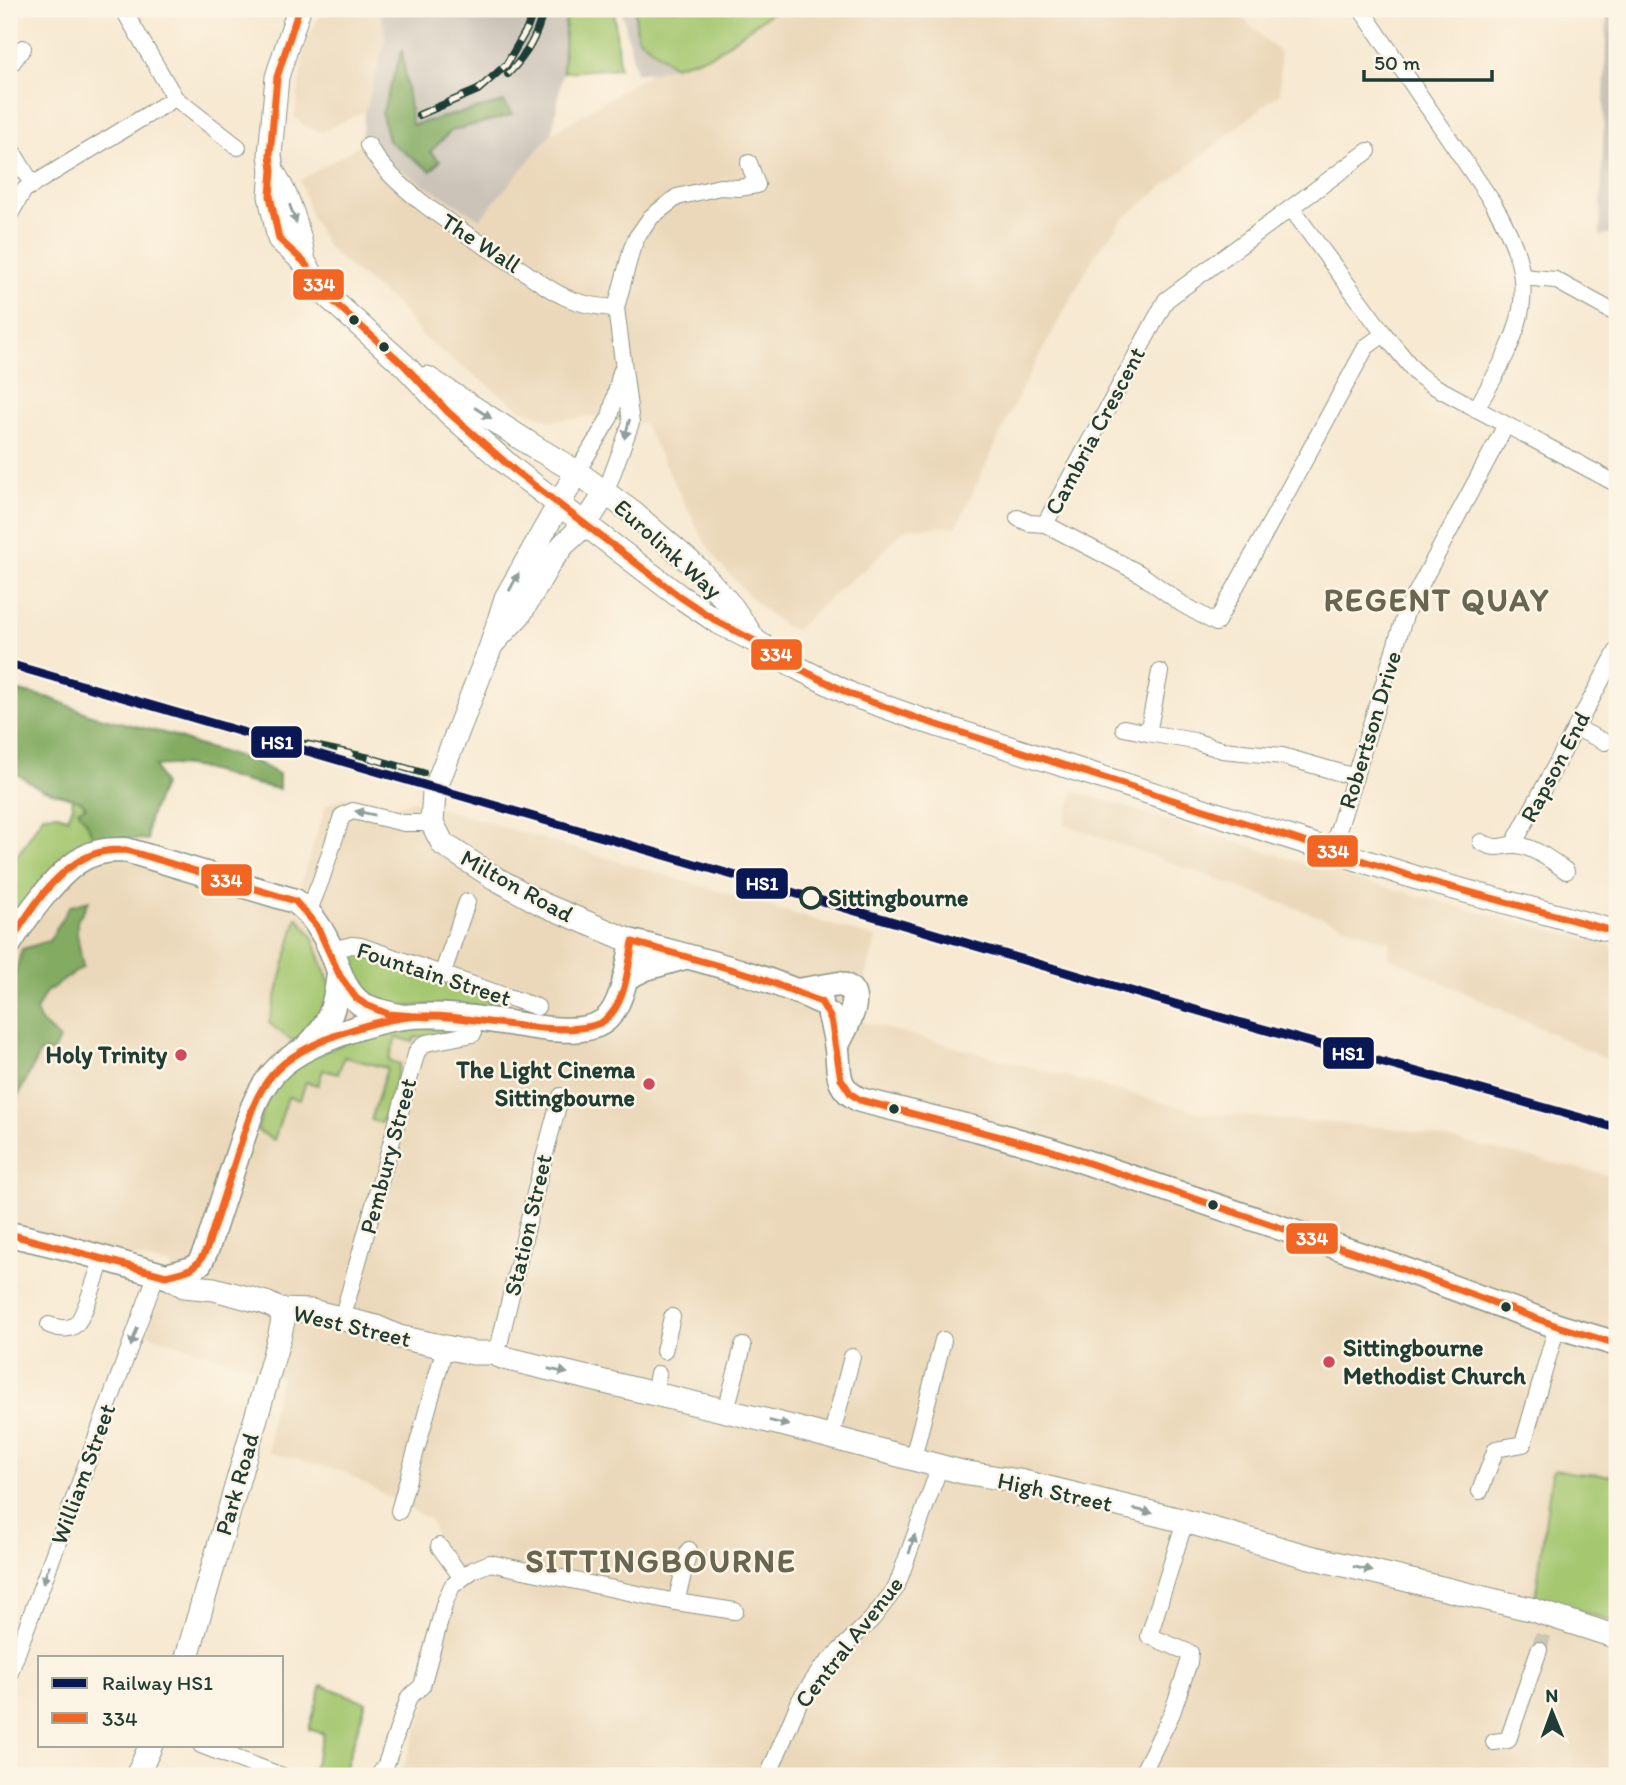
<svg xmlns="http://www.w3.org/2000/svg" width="1626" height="1785" font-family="Itim,sans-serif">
<rect width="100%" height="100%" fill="#fcf5e5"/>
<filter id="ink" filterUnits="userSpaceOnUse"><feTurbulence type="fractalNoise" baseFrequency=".0143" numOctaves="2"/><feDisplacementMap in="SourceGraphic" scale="14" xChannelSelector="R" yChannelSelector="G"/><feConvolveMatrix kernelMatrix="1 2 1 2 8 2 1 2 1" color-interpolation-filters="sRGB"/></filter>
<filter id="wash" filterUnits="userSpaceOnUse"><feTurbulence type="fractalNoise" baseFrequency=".00686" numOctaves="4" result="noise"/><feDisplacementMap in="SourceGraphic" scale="28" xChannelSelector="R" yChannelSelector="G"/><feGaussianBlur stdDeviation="1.57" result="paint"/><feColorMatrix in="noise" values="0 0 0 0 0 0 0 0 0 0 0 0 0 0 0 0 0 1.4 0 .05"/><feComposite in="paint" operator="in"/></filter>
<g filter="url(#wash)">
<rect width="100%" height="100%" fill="#f7e9d2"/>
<g fill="#ebd8ba">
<polygon points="324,9 380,9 386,39 377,105 322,132 306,127 295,117 305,42"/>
<polygon points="776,9 1232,9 1280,53 1280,93 1124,218 1096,253 1024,384 957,526 912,528 902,532 867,568 844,585 795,630 783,625 755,602 719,563 704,541 644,424 587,416 577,419 551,420 519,408 442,352 423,337 398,305 338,258 327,246 310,214 300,180 360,145 480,219 552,133 651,73 714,54"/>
<polygon points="1074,791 1353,879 1617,947 1617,1064 1389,957 1390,942 1064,824"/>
<polygon points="343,798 396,807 412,800 876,938 855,1020 1202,1113 1403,1129 1617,1177 1617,1776 400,1776 425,1709 458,1590 430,1520 344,1472 269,1452 271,1418 281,1377 147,1334 172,1265 9,1231 9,921 27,894 77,848 298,893 326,805"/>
</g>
<g fill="#cbc3b8">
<polygon points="380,9 566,9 563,72 552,133 480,219 360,145 365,112 386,39"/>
<polygon points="621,9 776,9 714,54 651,73 636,72"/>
<polygon points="1607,9 1617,9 1617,232 1600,236"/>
</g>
<g fill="#a4c770" stroke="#628252" stroke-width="2">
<polygon points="566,9 614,9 619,68 563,72"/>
<polygon points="635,9 776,9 714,54 674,66 637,37"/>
<path d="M72 798 82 801C89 813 87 829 95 843L79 846 67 856 20 912 9 903V865L22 849 43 815 58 814 67 818 73 807Z"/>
<polygon points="297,917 311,934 331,988 330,1002 301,1039 291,1040 269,1023"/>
<polygon points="352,952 357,952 513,1008 450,1004 399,1007 362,997 344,958"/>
<path d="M417 1027 487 1028 414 1038 413 1042 396 1037 389 1060 400 1064 387 1111 381 1123 371 1120 387 1068 344 1057 338 1074 323 1070 318 1085 306 1082 300 1100 288 1097 274 1140 257 1130C261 1119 264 1104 271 1094 300 1052 368 1031 417 1027Z"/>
<polygon points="1555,1469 1575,1473 1617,1476 1617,1622 1535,1599 1552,1472"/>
<polygon points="322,1685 366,1702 343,1776 311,1776 324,1734 309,1729"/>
</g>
<g fill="#83ac62" stroke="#51744b" stroke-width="2">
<polygon points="402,50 412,125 504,102 512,115 451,131 430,152 440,161 431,171 388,141 382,114"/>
<path d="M9 689 50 698 91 715 172 735 197 745 254 761 279 774V789C264 786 249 783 235 779 205 769 187 762 155 766L163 784C156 806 145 818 148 840L101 837 95 843 87 823 78 810 86 807 82 801 41 789 9 769Z"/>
<path d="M89 901 77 921V934L83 967 45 993 36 1011 40 1021 59 1039 53 1052H40L9 1114C9 1058 5 1002 22 949L49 941 70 906Z"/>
</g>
</g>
<g filter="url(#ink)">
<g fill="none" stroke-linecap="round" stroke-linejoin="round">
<polyline stroke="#ccc7b2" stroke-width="16" stroke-dasharray="16 8" stroke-linecap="butt" points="1539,1650 1545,1629"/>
<g stroke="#8b9383" stroke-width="18">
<g id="street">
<polyline points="123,9 175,98 238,147"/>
<path d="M1361 9 1493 203C1544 288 1523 329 1476 409"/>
<polyline points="9,67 23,48"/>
<path d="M368 145C392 190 469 236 513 264 529 274 545 288 563 296 579 304 598 307 616 308"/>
<polyline points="9,146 33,185"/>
<polygon points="1291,208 1384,334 1366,347 1216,623 1182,604 1139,573 1045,524 1166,300"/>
<polyline points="1291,208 1368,151"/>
<polyline points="9,216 24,190 175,98"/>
<polyline points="1522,277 1555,280 1617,314"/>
<polyline points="1384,334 1417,374 1432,385 1617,484"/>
<polyline points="577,472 610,417 621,372"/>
<polyline points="605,494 631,423 616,308 632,248 637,237 651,217 677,197 720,187 739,188 757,185 749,163"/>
<polyline points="1018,518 1029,523 1045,524"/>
<polyline points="1160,672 1148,733 1194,741 1222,750 1282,756 1355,777"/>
<polyline points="1124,728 1148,733"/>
<polyline points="1576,728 1605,742"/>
<path d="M1481 842C1501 852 1499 844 1517 845 1534 847 1553 861 1566 871"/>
<polyline points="1513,845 1617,651"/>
<polyline points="1332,850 1406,612 1506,425"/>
<polyline points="308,913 321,880 342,816 353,811 404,823 432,823"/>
<polyline points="331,950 352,945 361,946 537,1007"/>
<polyline points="442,975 467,902"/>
<polyline points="342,1319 417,1051 426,1043 473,1034"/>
<path d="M49 1325C57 1328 67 1331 75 1325 84 1319 98 1270 103 1257"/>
<polyline points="664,1351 672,1317"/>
<path d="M492 1353 500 1341C520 1259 537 1176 561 1096"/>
<polyline points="654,1393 658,1374"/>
<polyline points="726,1410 743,1346"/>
<polyline points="831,1437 852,1357"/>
<polyline points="913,1458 943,1340"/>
<polyline points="1480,1491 1496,1449 1523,1444 1557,1326"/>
<polyline points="399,1511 445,1347"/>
<polyline points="439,1546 462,1578"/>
<polyline points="676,1602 689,1550"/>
<polyline points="9,1675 157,1273"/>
<polyline points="1494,1742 1508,1740 1539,1650"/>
<polyline points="201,1745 282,1776"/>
<polyline points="378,1776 385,1767 409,1697 422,1686 445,1602 452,1586 473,1570 490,1563 676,1602 735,1611"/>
<polyline points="768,1776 800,1700 821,1669 872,1619 896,1588 940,1466"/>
<polyline points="1141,1776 1172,1713 1189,1662 1190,1653 1149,1636 1185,1521"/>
</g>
</g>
<g stroke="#8b9383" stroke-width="25">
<g id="secondary">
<polyline points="299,9 277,77 270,155 272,170 270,196 279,239 304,262 324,293 404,365 448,412 514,470 679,596 718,622 755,641 798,668 852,695 922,720 1417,878 1617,932"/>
<path d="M272 170C290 199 299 228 304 262"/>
<polyline points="427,378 538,449 577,472 633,513 698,569 732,607 753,638"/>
<polyline points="577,472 506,598 491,646 434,792 432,823 443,844 495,878 542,904 633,942"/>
<polyline points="495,641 520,614 550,562 564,544 585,525 605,494"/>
<polyline points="166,1276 184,1286 214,1289 266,1303 280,1310 311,1311 376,1327 399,1337 473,1353 492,1353 504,1358 781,1424 962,1472 1019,1481 1185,1521 1306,1556 1530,1609 1617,1637"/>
<polyline points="187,1657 279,1338 283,1321 280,1310"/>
<polyline points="137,1776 151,1745"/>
</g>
</g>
<g stroke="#8b9383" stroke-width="27">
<g id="primary">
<path d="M9 944C25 918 60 868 88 856 101 850 113 850 126 850L295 901C311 912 324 933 331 950 339 969 343 990 360 1003 371 1011 389 1013 402 1017"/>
<polyline points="625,978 646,968 685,957"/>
<path d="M797 991 839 984C870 990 845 1028 837 1045"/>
<path d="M830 1015C832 1024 835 1034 836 1043 841 1068 832 1086 860 1100L977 1129 1050 1150 1397 1267 1557 1326 1617 1344"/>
<path d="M307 1047C331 1023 335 1007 339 974"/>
<path d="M9 1234 60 1246 166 1276 192 1269 200 1263 207 1248 253 1107C261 1088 271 1072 288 1060 313 1041 371 1021 403 1017 430 1014 461 1016 488 1020 518 1023 578 1040 604 1021 623 1007 628 965 633 942 696 959 762 974 821 1002"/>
</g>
</g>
<use href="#street" stroke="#fff" stroke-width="16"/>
<use href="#secondary" stroke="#fff" stroke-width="23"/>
<use href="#primary" stroke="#fff" stroke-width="24"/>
<g stroke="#1f3d34" stroke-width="8">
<g id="rail">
<path d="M508 74C529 52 536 38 544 9"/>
<polyline points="419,115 478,90 506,65 527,29 534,9"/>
<polyline points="212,724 370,758 423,773"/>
</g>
</g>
<use href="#rail" stroke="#fcf5e5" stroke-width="5" stroke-dasharray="16" stroke-linecap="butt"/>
<g stroke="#fcf5e5" stroke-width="12">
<g id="bus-1">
<polyline points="299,9 277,77 270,155 272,170 270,196 279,239 304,262 324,293 404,365 448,412 514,470 679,596 718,622 755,641 798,668 852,695 922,720 1417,878 1617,932"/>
<path d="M9 944C29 912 56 867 94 854 104 850 115 850 126 850L295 901 317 926 340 976 356 998 366 1005 388 1014 428 1017"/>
<path d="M9 1234 166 1276C189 1270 196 1271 207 1248 217 1216 228 1184 238 1152 247 1126 253 1097 272 1075 288 1056 312 1045 334 1036 366 1024 398 1015 432 1016 472 1016 576 1042 605 1020 626 1004 628 966 633 942L752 975 821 1002 831 1019 841 1079 851 1094 860 1100 1050 1150 1397 1267 1557 1326 1617 1344"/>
</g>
</g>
<use href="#bus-1" stroke="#f26522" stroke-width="7"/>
<g stroke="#fcf5e5" stroke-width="14">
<polyline id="rail-1" points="9,664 1213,1015 1617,1128"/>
</g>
<use href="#rail-1" stroke="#091855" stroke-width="9"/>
</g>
<defs><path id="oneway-solid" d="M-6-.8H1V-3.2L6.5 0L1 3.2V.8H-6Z" transform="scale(1.75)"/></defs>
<g fill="#8f9e9a">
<use href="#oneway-solid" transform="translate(293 214) rotate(70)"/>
<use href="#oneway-solid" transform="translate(483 413) rotate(33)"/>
<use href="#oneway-solid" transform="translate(627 429) rotate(105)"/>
<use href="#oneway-solid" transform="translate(514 582) rotate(-62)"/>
<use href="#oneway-solid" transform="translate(365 813) rotate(-168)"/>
<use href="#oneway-solid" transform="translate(134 1337) rotate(110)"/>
<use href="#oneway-solid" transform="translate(558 1371) rotate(13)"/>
<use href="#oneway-solid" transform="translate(779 1423) rotate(14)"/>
<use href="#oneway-solid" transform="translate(1143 1511) rotate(13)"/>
<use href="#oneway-solid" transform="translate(912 1544) rotate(-73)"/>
<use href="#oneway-solid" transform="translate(1363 1569) rotate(14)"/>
<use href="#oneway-solid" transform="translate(46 1574) rotate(110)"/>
</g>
</g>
<g fill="#1f3d34" stroke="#fcf5e5" stroke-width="2.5">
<circle cx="354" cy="320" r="6"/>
<circle cx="384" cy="347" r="6"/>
<circle cx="894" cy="1109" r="6"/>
<circle cx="1213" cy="1205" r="6"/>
<circle cx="1506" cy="1307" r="6"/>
</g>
<circle fill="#fcf5e5" stroke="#1f3d34" stroke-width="3.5" cx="811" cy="898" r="10"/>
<g fill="#d1495b" stroke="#fcf5e5" stroke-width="2.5">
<circle cx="181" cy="1055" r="7"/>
<circle cx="649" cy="1084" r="7"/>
<circle cx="1329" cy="1362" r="7"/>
</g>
<g text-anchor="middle" stroke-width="5" stroke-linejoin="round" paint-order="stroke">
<g font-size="24" fill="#1f3d34" stroke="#fcf5e5">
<text transform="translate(481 243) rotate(33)" y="8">The Wall</text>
<text transform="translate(1095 431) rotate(-62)" y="8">Cambria Crescent</text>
<text transform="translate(668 549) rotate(42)" y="8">Eurolink Way</text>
<text transform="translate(1370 730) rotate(-73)" y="8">Robertson Drive</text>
<text transform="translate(1555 767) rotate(-62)" y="8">Rapson End</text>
<text transform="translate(517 886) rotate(29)" y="8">Milton Road</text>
<text transform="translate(434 974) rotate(18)" y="8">Fountain Street</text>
<text transform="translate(388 1156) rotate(-75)" y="8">Pembury Street</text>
<text transform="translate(528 1225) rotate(-77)" y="8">Station Street</text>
<text transform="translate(352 1326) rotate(13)" y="8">West Street</text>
<text transform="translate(83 1474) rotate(-70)" y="8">William Street</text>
<text transform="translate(237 1484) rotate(-74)" y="8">Park Road</text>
<text transform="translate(1055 1492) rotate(12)" y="8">High Street</text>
<text transform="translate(849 1642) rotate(-52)" y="8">Central Avenue</text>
</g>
<g font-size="24" font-weight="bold" fill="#1f3d34" stroke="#fcf5e5" text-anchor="start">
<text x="828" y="906">Sittingbourne</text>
</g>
<g font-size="24" font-weight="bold" fill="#1f3d34" stroke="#fcf5e5" text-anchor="end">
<text x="167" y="1063">Holy Trinity</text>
<text x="635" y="1078">The Light Cinema<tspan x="635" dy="28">Sittingbourne</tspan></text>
<text x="1343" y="1356" text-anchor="start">Sittingbourne<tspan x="1343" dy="28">Methodist Church</tspan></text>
</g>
<g font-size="32" font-weight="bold" letter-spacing="2" fill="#686551" stroke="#fcf5e5">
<text x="1437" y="611">REGENT QUAY</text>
<text x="661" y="1572">SITTINGBOURNE</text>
</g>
</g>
<g stroke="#fcf5e5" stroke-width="2.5">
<rect x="292" y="268" width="53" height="33" rx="7" fill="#f26522"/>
<rect x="750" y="638" width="53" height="33" rx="7" fill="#f26522"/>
<rect x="250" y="725" width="53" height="34" rx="7" fill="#091855"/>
<rect x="1306" y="834" width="53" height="34" rx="7" fill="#f26522"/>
<rect x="200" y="863" width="53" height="34" rx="7" fill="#f26522"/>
<rect x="735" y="867" width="54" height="33" rx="7" fill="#091855"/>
<rect x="1322" y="1036" width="53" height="34" rx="7" fill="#091855"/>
<rect x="1285" y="1222" width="54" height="33" rx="7" fill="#f26522"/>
</g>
<g font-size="19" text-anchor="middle" font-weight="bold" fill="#fff">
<text x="319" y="291">334</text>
<text x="776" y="661">334</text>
<text x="277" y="749">HS1</text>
<text x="1333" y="858">334</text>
<text x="226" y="887">334</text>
<text x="762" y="890">HS1</text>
<text x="1348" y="1060">HS1</text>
<text x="1312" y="1245">334</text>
</g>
<rect width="1626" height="1785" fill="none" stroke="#fcf5e5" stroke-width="35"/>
<rect x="38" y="1656" width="245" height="91" fill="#fcf5e5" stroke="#a4ab9e" stroke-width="2"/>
<rect x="52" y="1678" width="35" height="10" fill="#091855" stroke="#a4ab9e" stroke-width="2"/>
<text x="102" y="1690" font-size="21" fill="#1f3d34">Railway HS1</text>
<rect x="52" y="1713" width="35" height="10" fill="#f26522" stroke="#a4ab9e" stroke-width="2"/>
<text x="102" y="1726" font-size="21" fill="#1f3d34">334</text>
<g transform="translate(1552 1712) rotate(359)" stroke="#fcf5e5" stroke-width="5" paint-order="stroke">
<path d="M0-5L12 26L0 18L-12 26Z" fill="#1f3d34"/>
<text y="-10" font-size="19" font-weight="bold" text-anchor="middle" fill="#1f3d34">N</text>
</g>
<path d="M1364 70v10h128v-10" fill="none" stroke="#1f3d34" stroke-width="3.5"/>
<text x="1374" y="70" font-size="21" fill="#1f3d34" stroke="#fcf5e5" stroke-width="5" paint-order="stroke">50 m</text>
</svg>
